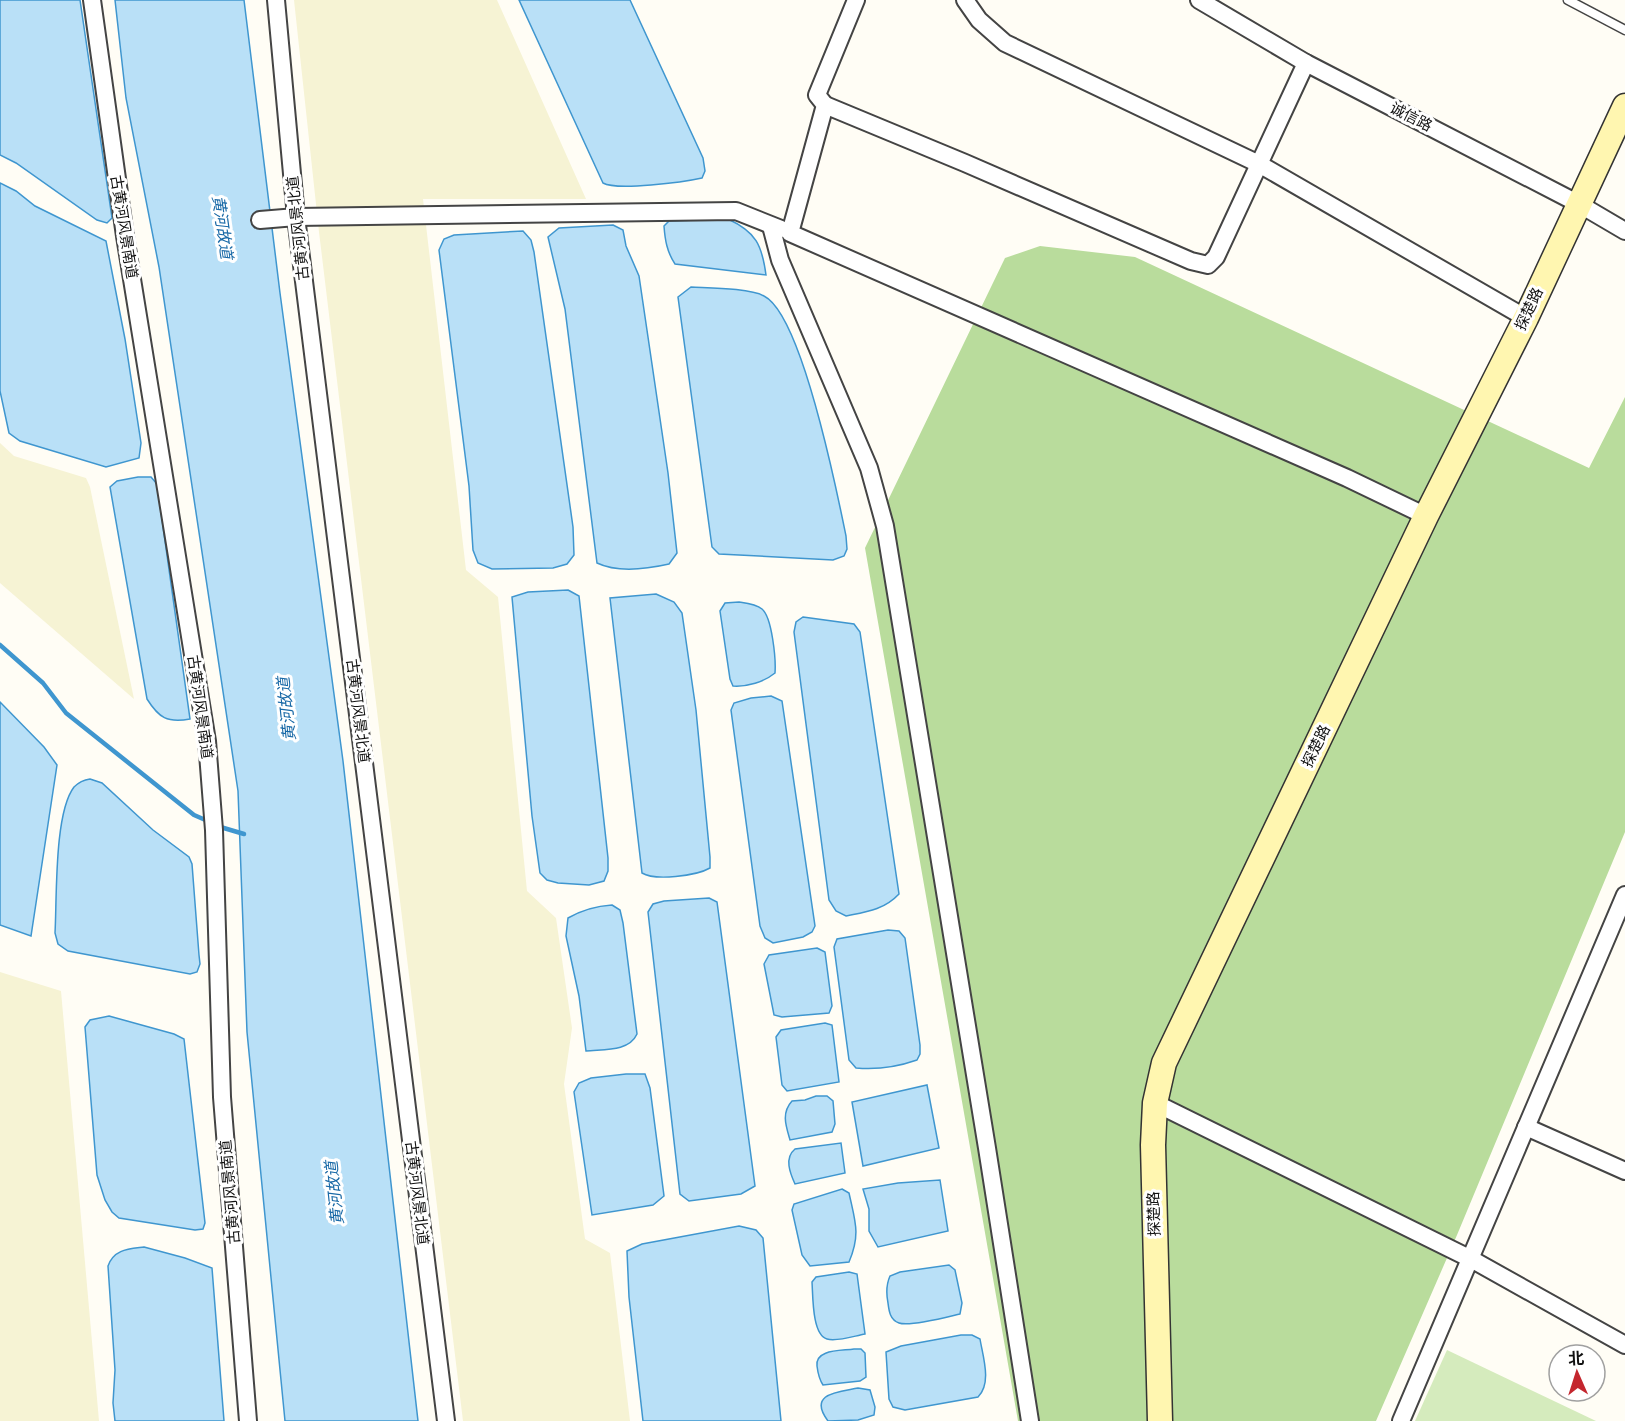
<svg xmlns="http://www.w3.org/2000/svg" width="1625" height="1421" font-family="Literata,'Noto Sans SC',serif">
<rect width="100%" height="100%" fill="#fffdf5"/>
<g fill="#f6f3d4">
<polygon points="294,0 497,0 586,199 423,199 466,570 498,597 527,891 556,918 572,1028 564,1084 585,1239 610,1253 630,1421 463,1421 319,232"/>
<polygon points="0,443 14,456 86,478 90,487 134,699 0,583"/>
<polygon points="0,972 61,991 99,1421 0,1421"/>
</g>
<polygon fill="#d5ebbd" points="1447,1350 1596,1421 1415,1421"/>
<polygon fill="#b9dc9c" points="1040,246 1135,257 1589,468 1625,397 1625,832 1457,1235 1376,1421 1018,1421 865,548 1005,258"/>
<g fill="#b9e0f7" stroke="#3f96cf" stroke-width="1.5">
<polygon points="0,0 80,0 112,218 107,223 97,220 16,163 0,155"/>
<polygon points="115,0 244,0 280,293 343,761 418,1421 285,1421 247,1032 238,791 159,267 126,98"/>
<path d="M519 0H630L703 158 705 171 702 178C684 182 617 191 603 183Z"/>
<polygon points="0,183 16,191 35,206 106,241 125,339 141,443 139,458 106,467 20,441 9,433 0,391"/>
<path d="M728 219C756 232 762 245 766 275L675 264C667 252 665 240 664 226L669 221Z"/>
<path d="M613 225 623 230 626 246 639 276 668 473 677 553 669 564C647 569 618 573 597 563L565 309 548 237 559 228Z"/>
<polygon points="523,231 531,240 534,252 573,527 574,555 567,564 553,568 492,569 478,563 473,550 469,486 439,250 444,239 454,235"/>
<path d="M691 287C709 288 750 288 764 296 802 315 837 492 846 536L847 549 844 556 833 560 719 554 712 547 678 297Z"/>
<path d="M138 477H151L157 484 190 719C167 723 159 718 147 699L110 487 117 481Z"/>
<polygon points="568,590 579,596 608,858 608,871 604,881 589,885 558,883 547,880 540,873 532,816 512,597 528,592"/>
<path d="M656 594 674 602 682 613 696 710 710 857V868C696 876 655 881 642 873L610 598Z"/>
<path d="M739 602C746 603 756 604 762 609 772 617 776 659 775 673 764 682 747 687 733 686L730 679 720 611 725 603Z"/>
<path d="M803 617 854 624 860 632 899 894C884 910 866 912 846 916L836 911 829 900 794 632 796 622Z"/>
<polygon points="771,696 782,701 815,926 812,932 803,937 773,943 765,938 760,926 731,710 734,703 751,698"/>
<polygon points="0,702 44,747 57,765 31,936 0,925"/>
<path d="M90 779 102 783 153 830 189 857 192 864 199 955 200 964 197 972 190 974 68 951 58 944 55 933C57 899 54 813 74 787 79 782 83 780 90 779Z"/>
<polygon points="709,898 717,902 755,1186 741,1194 689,1201 680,1194 648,912 653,904 664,901"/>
<path d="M612 905 620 910 623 923 637 1034C629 1052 603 1049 586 1051L579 996 566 936 568 918C582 910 596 906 612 905Z"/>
<path d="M888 930 899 931 905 938 920 1045V1054L917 1060C897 1067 878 1070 856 1068L849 1060 834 947 837 939Z"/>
<polygon points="817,948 825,952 832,1006 829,1013 782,1017 774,1015 764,964 769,955"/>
<polygon points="109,1016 174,1034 184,1039 205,1223 203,1229 195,1230 119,1218 112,1212 105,1200 97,1175 85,1027 90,1020"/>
<polygon points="825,1023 832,1025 839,1082 787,1091 782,1085 776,1037 781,1030"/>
<polygon points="626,1074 645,1074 650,1088 664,1196 653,1205 592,1215 574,1092 579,1083 591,1078"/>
<polygon points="927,1085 939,1148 863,1166 852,1102"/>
<path d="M816 1096H827L833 1101 835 1124 832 1132 790 1140C786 1126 781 1113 792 1101L805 1100Z"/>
<path d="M841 1143 845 1173 795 1184C790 1173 784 1158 795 1149Z"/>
<polygon points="940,1180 948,1231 878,1247 869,1231 869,1209 863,1189 898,1183"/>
<path d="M842 1189 849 1193C855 1221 861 1234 849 1262L810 1266 802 1255 792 1210 794 1204Z"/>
<polygon points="739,1226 756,1230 763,1238 781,1421 643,1421 629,1297 627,1251 642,1244"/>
<path d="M144 1247 185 1258 212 1268 224 1421H115L113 1403 115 1370 108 1266C114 1249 129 1249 144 1247Z"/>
<path d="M949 1265 955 1270 962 1303 960 1314C947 1317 910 1327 899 1323 890 1320 889 1311 888 1303 886 1293 886 1285 890 1276L900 1272Z"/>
<path d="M849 1272 857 1274 865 1334C854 1336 837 1342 827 1339 812 1335 813 1296 812 1282L816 1277Z"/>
<path d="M961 1335H972L980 1339C983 1357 992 1383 978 1397L905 1410 893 1407 889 1399 886 1352 901 1346Z"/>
<path d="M854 1349H861L865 1353 866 1377 860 1381 823 1385C819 1379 818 1374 817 1366 815 1349 841 1351 854 1349Z"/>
<path d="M858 1388 870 1390 875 1407 874 1415 858 1420 828 1421C807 1393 839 1392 858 1388Z"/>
</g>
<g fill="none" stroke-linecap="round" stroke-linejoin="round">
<g stroke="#3f96cf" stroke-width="4.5">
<polyline points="0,645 43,683 66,713 194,815 210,822"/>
<polyline points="217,826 244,834"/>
</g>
<g stroke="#444" stroke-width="11">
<polyline id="lane" points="1568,0 1625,30"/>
</g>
<g stroke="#444" stroke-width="20">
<g id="street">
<polyline points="92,0 125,236 207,741 214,830 222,1097 248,1421"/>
<polyline points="276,0 296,217 446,1421"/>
<polyline points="856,0 817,95 825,105 790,233 1347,478 1426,516"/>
<polyline points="965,0 979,20 1005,43 1259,164 1526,318"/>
<polyline points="1199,0 1306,63 1579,204 1625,231"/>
<polyline points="825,105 965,163 1191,261 1208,265 1216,257 1306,63"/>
<polyline points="260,220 296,217 736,211 781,229"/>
<polyline points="771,226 780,260 869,468 885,526 987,1148 1030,1421"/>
<polyline points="1155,1103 1471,1259 1625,1345"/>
<polyline points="1526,1127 1625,1171"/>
<polyline points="1401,1421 1625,895"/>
</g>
</g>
<g stroke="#333" stroke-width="27">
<polyline id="secondary" points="1160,1421 1153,1145 1155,1103 1164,1063 1426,516 1526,318 1625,106"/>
</g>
<use href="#lane" stroke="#fff" stroke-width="8"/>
<use href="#street" stroke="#fff" stroke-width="16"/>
<use href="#secondary" stroke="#fff6b0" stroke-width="24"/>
</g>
<g text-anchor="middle" stroke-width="6" stroke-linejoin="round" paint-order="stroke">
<g font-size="15" fill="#111" stroke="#fff">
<text transform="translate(1411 117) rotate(27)" y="5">诚信路</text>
<text transform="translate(124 227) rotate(81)" y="5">古黄河风景南道</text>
<text transform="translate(298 228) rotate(-96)" y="5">古黄河风景北道</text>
<text transform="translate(1529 309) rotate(-65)" y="5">探楚路</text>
<text transform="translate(200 707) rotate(82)" y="5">古黄河风景南道</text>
<text transform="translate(358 711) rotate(83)" y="5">古黄河风景北道</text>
<text transform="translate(1316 746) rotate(-64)" y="5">探楚路</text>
<text transform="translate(230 1192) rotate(-95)" y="5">古黄河风景南道</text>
<text transform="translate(417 1193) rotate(83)" y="5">古黄河风景北道</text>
<text transform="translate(1154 1214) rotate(-92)" y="5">探楚路</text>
</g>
<g font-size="16" font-style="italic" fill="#1768a6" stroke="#fff">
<text transform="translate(223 227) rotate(82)" y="6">黄河故道</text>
<text transform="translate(286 709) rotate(-96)" y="6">黄河故道</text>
<text transform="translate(334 1193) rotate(-96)" y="6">黄河故道</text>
</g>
</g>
<g transform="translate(1577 1373) rotate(357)"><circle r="28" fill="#ffffff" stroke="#a0a0a0" stroke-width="1.5"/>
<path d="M0-4.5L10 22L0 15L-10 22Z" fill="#c4262e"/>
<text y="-9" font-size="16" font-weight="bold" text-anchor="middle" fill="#111111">北</text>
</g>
</svg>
